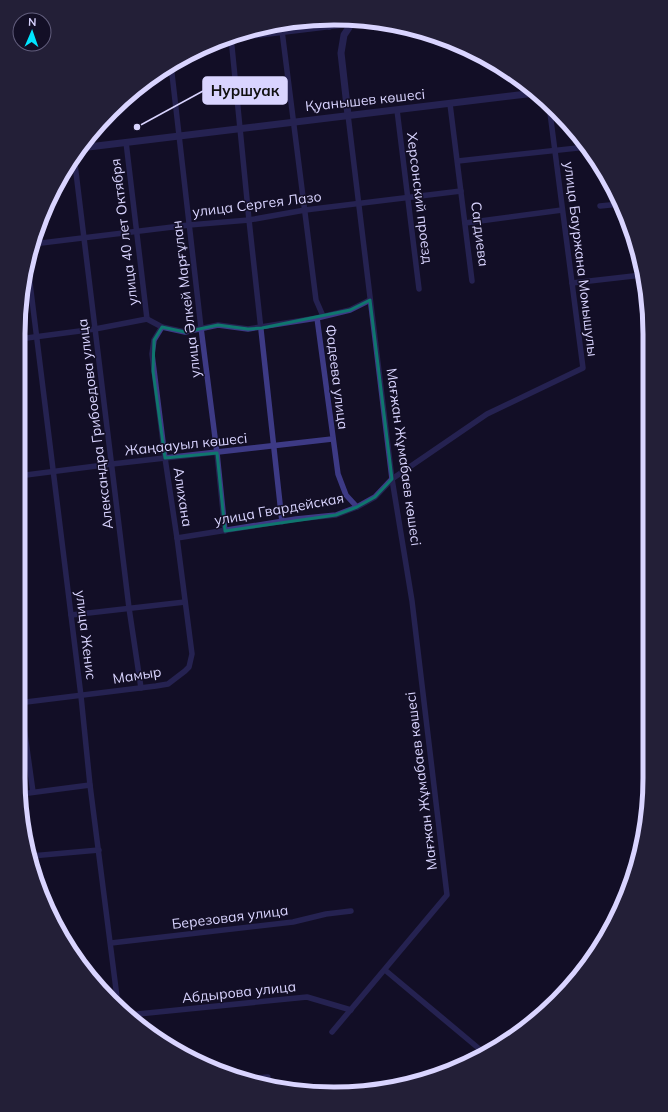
<svg xmlns="http://www.w3.org/2000/svg" width="668" height="1112" font-family="Mulish,sans-serif">
<rect width="100%" height="100%" fill="#130f26"/>
<g fill="none" stroke-linecap="round" stroke-linejoin="round">
<g stroke="#3d3a85" stroke-width="5.5">
<polyline points="328,19 329,27"/>
<polyline points="281,23 316,300 323,316"/>
<polyline points="231,37 249,220 282,522"/>
<polyline points="220,40 351,24"/>
<polyline points="171,65 201,328 217,453 225,531"/>
<polyline points="450,104 472,281"/>
<polyline points="397,110 419,289"/>
<polyline points="126,142 147,319"/>
<polyline points="74,156 129,608 141,688"/>
<polyline points="458,161 587,147"/>
<polyline points="600,206 620,204"/>
<polyline points="465,223 562,210"/>
<polyline points="33,244 189,225 249,220 305,210 461,191"/>
<polyline points="28,267 81,696 90,785 118,1005"/>
<polyline points="572,283 642,275"/>
<polyline points="317,318 338,474 346,495 357,507"/>
<polyline points="147,319 162,327 185,332 218,325 248,329 317,318 350,310 370,300"/>
<polyline points="19,339 95,329 147,319"/>
<polyline points="18,476 112,464 332,439"/>
<polyline points="177,538 296,519 336,515 357,507 375,497 392,479 487,414 583,368 549,105"/>
<polyline points="71,615 185,602"/>
<polyline points="18,684 33,792"/>
<polyline points="18,703 156,686 168,684 185,671 189,667 192,654 177,538 165,458 152,354 154,340 162,327"/>
<polyline points="21,794 90,785"/>
<polyline points="31,856 99,850"/>
<polyline points="111,943 293,922 326,914 351,911"/>
<polyline points="385,970 483,1052"/>
<polyline points="128,1015 307,997 351,1010"/>
<polyline points="332,1032 447,895 412,601 392,479 348,115"/>
<polyline points="245,1079 268,1077"/>
</g>
<g stroke="#3d3a85" stroke-width="7">
<polyline points="348,115 341,53 344,35 354,20"/>
<polyline points="80,148 535,93"/>
</g>
</g>
<path d="M0 0H668V1112H0ZM370 300 392 479 375 497 357 507 336 515 225 531 217 453 165 458 153 371 154 340 162 327 185 332 218 325 248 329 262 328 350 310Z" fill="#130f26" fill-opacity=".55" fill-rule="evenodd"/>
<path fill="none" stroke="#0f766e" stroke-width="3" stroke-linejoin="round" d="M370 300 392 479 375 497 357 507 336 515 225 531 217 453 165 458 153 371 154 340 162 327 185 332 218 325 248 329 262 328 350 310Z"/>
<g text-anchor="middle" stroke-width="3" stroke-linejoin="round" paint-order="stroke">
<g font-size="14" fill="#d9d4ff" stroke="#130f26">
<text transform="translate(365 100) rotate(-6)" y="5">Қуанышев көшесі</text>
<text transform="translate(420 198) rotate(83)" y="5">Херсонский проезд</text>
<text transform="translate(257 204) rotate(-7)" y="5">улица Сергея Лазо</text>
<text transform="translate(124 232) rotate(-97)" y="5">улица 40 лет Октября</text>
<text transform="translate(480 234) rotate(83)" y="5">Сагдиева</text>
<text transform="translate(581 259) rotate(83)" y="5">улица Бауржана Момышулы</text>
<text transform="translate(186 299) rotate(-97)" y="5">улица Әлкей Марғұлан</text>
<text transform="translate(337 377) rotate(83)" y="5">Фадеева улица</text>
<text transform="translate(95 424) rotate(-97)" y="5">Александра Грибоедова улица</text>
<text transform="translate(186 444) rotate(-6)" y="5">Жаңаауыл көшесі</text>
<text transform="translate(404 457) rotate(82)" y="5">Мағжан Жұмабаев көшесі</text>
<text transform="translate(183 497) rotate(81)" y="5">Алихана</text>
<text transform="translate(279 509) rotate(-10)" y="5">улица Гвардейская</text>
<text transform="translate(86 635) rotate(83)" y="5">улица Женис</text>
<text transform="translate(137 675) rotate(-9)" y="5">Мамыр</text>
<text transform="translate(421 781) rotate(-97)" y="5">Мағжан Жұмабаев көшесі</text>
<text transform="translate(230 917) rotate(-7)" y="5">Березовая улица</text>
<text transform="translate(239 992) rotate(-6)" y="5">Абдырова улица</text>
</g>
</g>
<path d="M0 0H668V1112H0ZM334 25H334A309 309 0 0 1 643 334V778A309 309 0 0 1 334 1087H334A309 309 0 0 1 25 778V334A309 309 0 0 1 334 25Z" fill="#231f37" fill-rule="evenodd"/>
<path fill="none" stroke="#d9d4ff" stroke-width="5" d="M334 25H334A309 309 0 0 1 643 334V778A309 309 0 0 1 334 1087H334A309 309 0 0 1 25 778V334A309 309 0 0 1 334 25Z"/>
<path fill="none" stroke="#d9d4ff" stroke-width="1.5" d="M137 127L203 91"/>
<circle fill="#d9d4ff" stroke="#130f26" stroke-width="1.5" cx="137" cy="127" r="4"/>
<rect fill="#d9d4ff" stroke="#d9d4ff" stroke-width="1.5" x="203" y="77" width="84" height="27" rx="4"/>
<g font-size="15" text-anchor="middle" font-weight="bold" fill="#111">
<text x="245" y="96">Нуршуак</text>
</g>
<g transform="translate(32 32) rotate(2)"><circle r="19" fill="#130f26" stroke="#625e7d"/>
<path d="M0-3L7 15L0 10L-7 15Z" fill="#00e5ff"/>
<text y="-6" font-size="11" font-weight="bold" text-anchor="middle" fill="#d9d4ff">N</text>
</g>
</svg>
